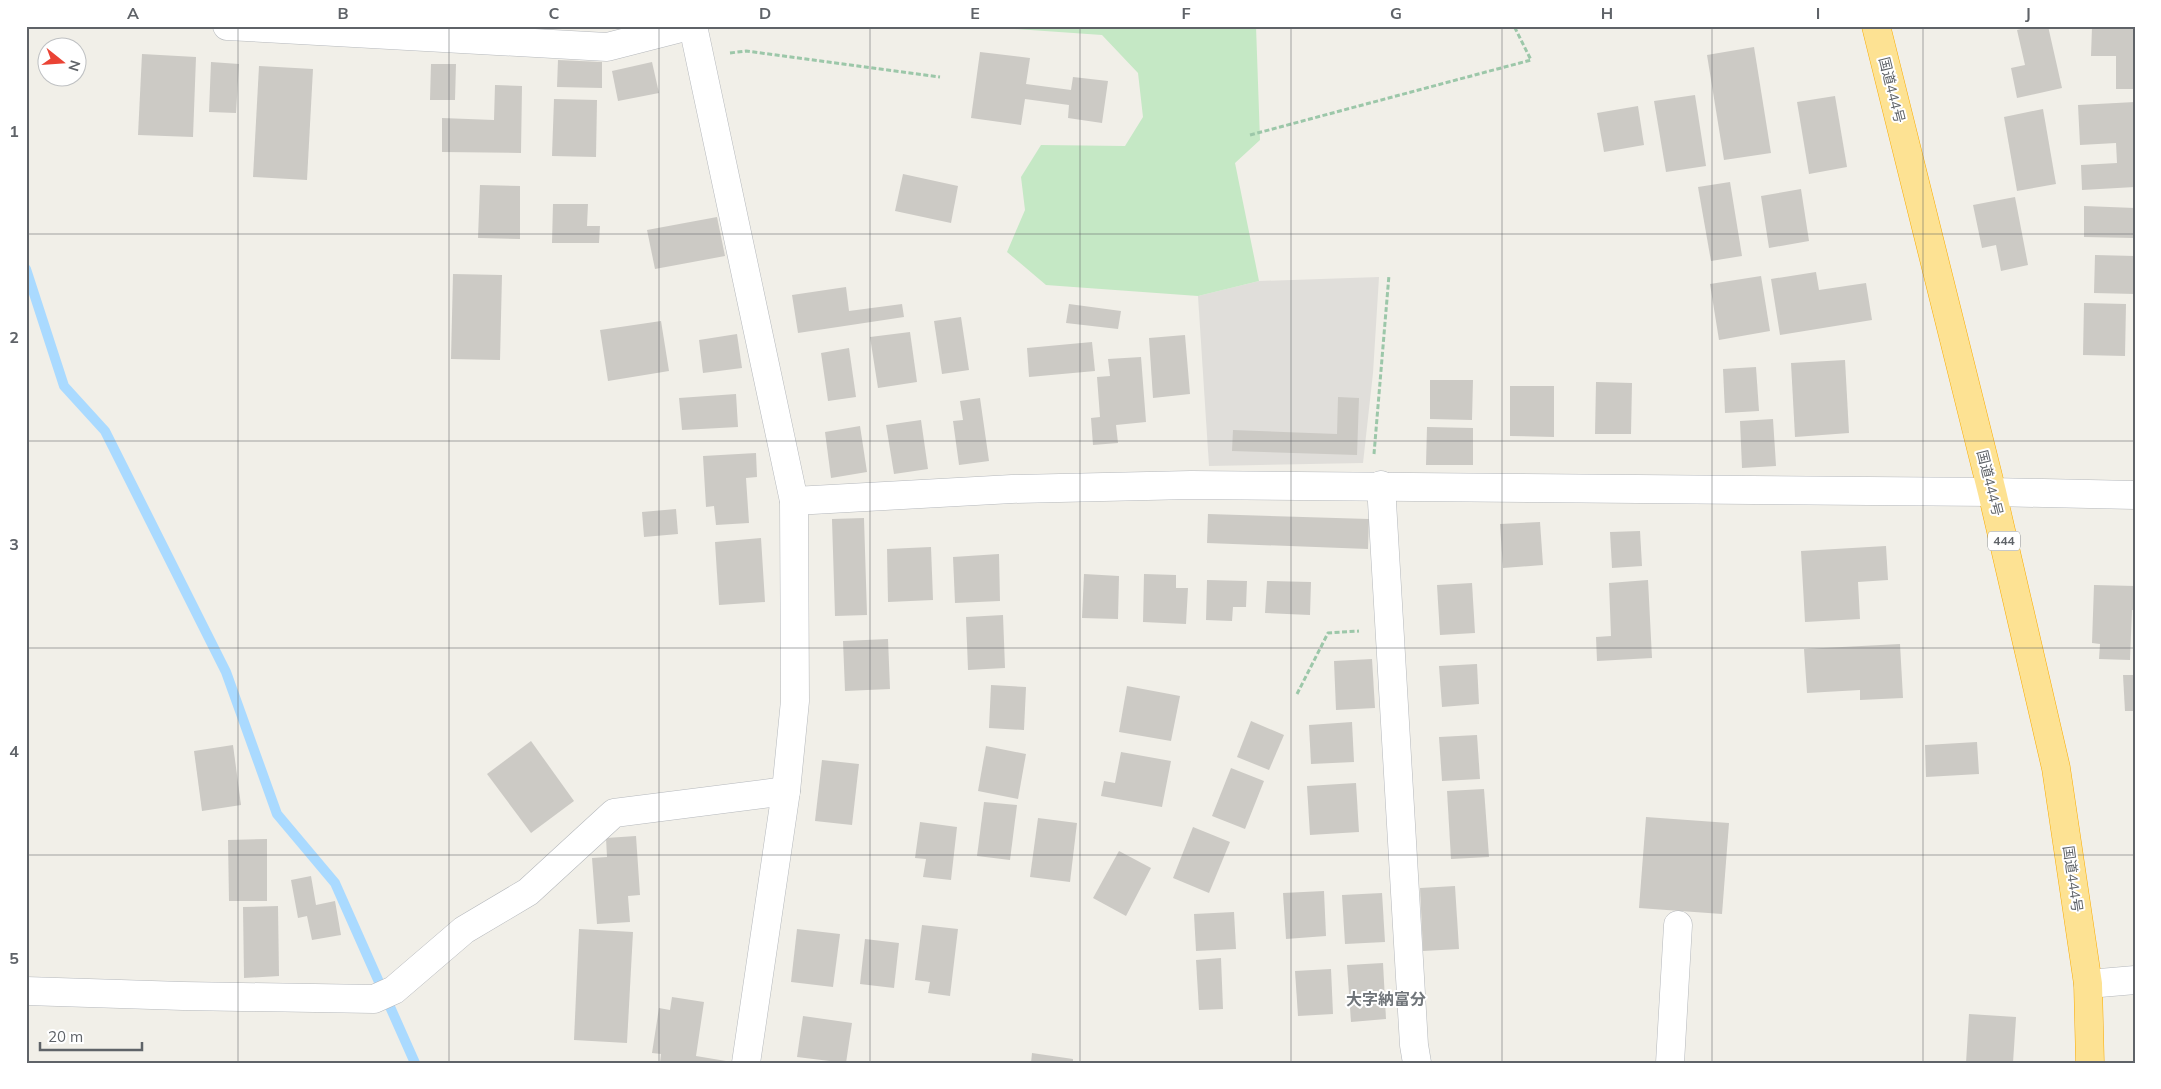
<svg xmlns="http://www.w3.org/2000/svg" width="2161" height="1089" font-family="Mulish,'Noto Sans JP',sans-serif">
<rect width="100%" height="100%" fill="#f1efe8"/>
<polygon fill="#e0deda" points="1379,277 1373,373 1363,463 1209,466 1198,296 1259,281"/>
<polygon fill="#c5e8c5" points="972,26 1256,26 1260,140 1235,163 1259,281 1198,296 1046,285 1007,252 1025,210 1021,177 1041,145 1125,146 1143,117 1138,73 1102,35"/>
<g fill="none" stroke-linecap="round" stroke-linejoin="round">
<polyline stroke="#aadaff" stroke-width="10" points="26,269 64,386 105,431 226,672 277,814 335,883 415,1063"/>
</g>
<g fill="#cccac5">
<polygon points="2033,26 2048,26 2062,88 2017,98 2011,68 2025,65 2017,30"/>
<polygon points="2092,27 2135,28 2135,89 2116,89 2116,56 2091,56"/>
<polygon points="1754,47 1771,153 1724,160 1707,55"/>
<polygon points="980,52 1030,58 1026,84 1071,90 1073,77 1108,81 1102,123 1068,118 1069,105 1025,99 1021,125 971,118"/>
<polygon points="142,54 196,57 193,137 138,135"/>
<polygon points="558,60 602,62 602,88 557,87"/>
<polygon points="211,62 239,64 236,113 209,112"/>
<polygon points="652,62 659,93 618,101 612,71"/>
<polygon points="431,64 456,64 455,100 430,100"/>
<polygon points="259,66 313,69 307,180 253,177"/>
<polygon points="495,85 522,86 521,153 442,152 442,118 494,120"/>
<polygon points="1695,95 1706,166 1666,172 1654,101"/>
<polygon points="1835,96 1847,167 1809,174 1797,102"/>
<polygon points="554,99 597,100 596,157 552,156"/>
<polygon points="2135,102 2135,187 2082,190 2081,165 2117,163 2116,143 2080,145 2078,105"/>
<polygon points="1638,106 1644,145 1604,152 1597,113"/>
<polygon points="2043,109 2056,184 2017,191 2004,117"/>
<polygon points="903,174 958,186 951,223 895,211"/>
<polygon points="1730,182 1742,256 1711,261 1698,187"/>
<polygon points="480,185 520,186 520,239 478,238"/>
<polygon points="1801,189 1809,241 1769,248 1761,196"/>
<polygon points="2015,197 2028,265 2001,271 1996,245 1982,248 1973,205"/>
<polygon points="553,204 588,204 587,226 600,226 599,243 552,243"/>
<polygon points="2084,206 2135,208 2135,238 2084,237"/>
<polygon points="717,217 725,256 655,269 647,230"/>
<polygon points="2095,255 2135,256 2135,294 2094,293"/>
<polygon points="1816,272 1819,290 1866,283 1872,320 1780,335 1771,279"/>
<polygon points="453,274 502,275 500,360 451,359"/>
<polygon points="1761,276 1770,331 1719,340 1710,284"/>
<polygon points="846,287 849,311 902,304 904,317 798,333 792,295"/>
<polygon points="2084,303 2126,304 2125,356 2083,355"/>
<polygon points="1069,304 1121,311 1118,329 1066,323"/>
<polygon points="961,317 969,370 942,374 934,321"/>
<polygon points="661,321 669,371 608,381 600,330"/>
<polygon points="910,332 917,382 878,388 870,337"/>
<polygon points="737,334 742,368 703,373 699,340"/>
<polygon points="1185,335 1190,394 1153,398 1149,338"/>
<polygon points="1092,342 1095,371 1029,377 1027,348"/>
<polygon points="849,348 856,397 828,401 821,353"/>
<polygon points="1141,357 1146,422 1116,425 1118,443 1093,445 1091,418 1100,417 1097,377 1110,376 1108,359"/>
<polygon points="1845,360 1849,433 1795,437 1791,363"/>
<polygon points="1756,367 1759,411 1725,413 1723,369"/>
<polygon points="1430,380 1473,380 1472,420 1430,419"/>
<polygon points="1596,382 1632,383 1631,434 1595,434"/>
<polygon points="1510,386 1554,386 1554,437 1510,436"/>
<polygon points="736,394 738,427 682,430 679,398"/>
<polygon points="1338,397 1359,398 1357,455 1232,451 1233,430 1337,434"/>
<polygon points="980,398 989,461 959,465 953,421 963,420 960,401"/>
<polygon points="1773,419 1776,466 1742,468 1740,421"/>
<polygon points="921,420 928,469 894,474 886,425"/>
<polygon points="860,426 867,472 831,478 825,432"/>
<polygon points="1427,427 1473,428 1473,465 1426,465"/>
<polygon points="756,453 757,477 746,478 749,523 716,525 714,506 706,507 703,456"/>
<polygon points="676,509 678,534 644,537 642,512"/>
<polygon points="1208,514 1369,519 1368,549 1207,543"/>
<polygon points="864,518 867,615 835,616 832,519"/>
<polygon points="1540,522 1543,565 1503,568 1500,524"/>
<polygon points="1640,531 1642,566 1612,568 1610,532"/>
<polygon points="761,538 765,602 719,605 715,542"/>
<polygon points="1886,546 1888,580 1858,582 1860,619 1805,622 1801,551"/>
<polygon points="931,547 933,600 888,602 887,549"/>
<polygon points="999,554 1000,601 955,603 953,557"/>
<polygon points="1084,574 1119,576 1118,619 1082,618"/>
<polygon points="1144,574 1176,575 1176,588 1188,588 1186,624 1143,622"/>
<polygon points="1207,580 1247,581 1246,607 1233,607 1232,621 1206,620"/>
<polygon points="1648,580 1652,658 1597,661 1596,637 1611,636 1609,583"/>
<polygon points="1267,581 1311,582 1310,615 1265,613"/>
<polygon points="1472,583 1475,633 1440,635 1437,585"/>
<polygon points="2094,585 2135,586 2135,610 2132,610 2130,660 2099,659 2100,644 2092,643"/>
<polygon points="1003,615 1005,668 968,670 966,617"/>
<polygon points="888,639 890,689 845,691 843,641"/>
<polygon points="1900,644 1903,698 1860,700 1860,690 1807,693 1804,649"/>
<polygon points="1372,659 1375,708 1336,710 1334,661"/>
<polygon points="1477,664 1479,704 1442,707 1439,666"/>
<polygon points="2123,675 2135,675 2135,711 2125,711"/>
<polygon points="991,685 1026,687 1024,730 989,728"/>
<polygon points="1127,686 1180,696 1171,741 1119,732"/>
<polygon points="1251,721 1284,735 1269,770 1237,757"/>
<polygon points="1352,722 1354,762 1311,764 1309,725"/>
<polygon points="1477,735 1480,779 1442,781 1439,737"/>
<polygon points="531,741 574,801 531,833 487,774"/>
<polygon points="1977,742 1979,774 1926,777 1925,745"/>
<polygon points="233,745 241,805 202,811 194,751"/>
<polygon points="986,746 1026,754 1018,799 978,791"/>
<polygon points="1121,752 1171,761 1162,807 1101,796 1104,781 1115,783"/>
<polygon points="822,760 859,764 852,825 815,821"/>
<polygon points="1231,768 1264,781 1245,829 1212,816"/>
<polygon points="1356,783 1359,832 1310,835 1307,786"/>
<polygon points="1484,789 1489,857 1451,859 1447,791"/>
<polygon points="984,802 1017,805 1010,860 977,856"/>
<polygon points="1646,817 1729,823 1722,914 1639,908"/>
<polygon points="1038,818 1077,823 1070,882 1030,877"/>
<polygon points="920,822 957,827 951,880 923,877 926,859 915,858"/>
<polygon points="1193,827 1230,842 1209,893 1173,878"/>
<polygon points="636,836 640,895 628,896 630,922 597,924 592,858 607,857 606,838"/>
<polygon points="267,839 267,901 229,901 228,840"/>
<polygon points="1119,851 1151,868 1126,916 1093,898"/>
<polygon points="311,876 316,905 335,901 341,935 312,940 307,916 298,918 291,880"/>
<polygon points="1455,886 1459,949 1423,951 1420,888"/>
<polygon points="1324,891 1326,936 1286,939 1283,893"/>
<polygon points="1382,893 1385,942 1345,944 1342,895"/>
<polygon points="278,906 279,976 244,978 243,907"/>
<polygon points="1234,912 1236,949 1196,951 1194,914"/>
<polygon points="922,925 958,929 950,996 928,993 930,982 915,980"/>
<polygon points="579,929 633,932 627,1043 574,1040"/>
<polygon points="797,929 840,934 833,987 791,982"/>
<polygon points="865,939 899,943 894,988 860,984"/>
<polygon points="1221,958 1223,1009 1199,1010 1196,960"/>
<polygon points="1383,963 1386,1019 1351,1022 1347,965"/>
<polygon points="1331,969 1333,1014 1298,1016 1295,971"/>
<polygon points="672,997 704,1002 696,1056 726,1061 726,1063 660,1063 661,1054 652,1053 659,1008 670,1010"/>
<polygon points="1969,1014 2016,1017 2013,1063 1966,1063"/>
<polygon points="803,1016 852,1023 846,1063 797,1057"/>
<polygon points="1032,1053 1073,1059 1073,1063 1031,1063"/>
</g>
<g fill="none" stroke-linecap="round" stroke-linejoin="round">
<g stroke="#b5b8bc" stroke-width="29">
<g id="minor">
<polyline points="227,26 607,47 689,26"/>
<polyline points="693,26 794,501 795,701 786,791 746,1063"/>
<polyline points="1381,485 1414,1045 1417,1063"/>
<polyline points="794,501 1012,489 1191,485 1992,492 2135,495"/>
<polyline points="2088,984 2135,980"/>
<polyline points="26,991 183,996 374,999 394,990 464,930 528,892 614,813 786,791"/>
<polyline points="1670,1063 1678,925"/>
</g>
</g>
<g stroke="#f9ab00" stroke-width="29">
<polyline id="highway" points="1876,26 1992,492 2056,768 2088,984 2090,1063"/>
</g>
<g stroke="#9cc7a9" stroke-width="3" stroke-dasharray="5 2.5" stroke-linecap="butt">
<polyline points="730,53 746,51 940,77"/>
<polyline points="1250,135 1531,60 1514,26"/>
<polyline points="1374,454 1389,275"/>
<polyline points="1297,694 1328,633 1359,631"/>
</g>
<use href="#minor" stroke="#fff" stroke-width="28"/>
<use href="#highway" stroke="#fde293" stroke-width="28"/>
</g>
<path fill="none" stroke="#5f6368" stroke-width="1" stroke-opacity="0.55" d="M238 26V1063M449 26V1063M659 26V1063M870 26V1063M1080 26V1063M1291 26V1063M1502 26V1063M1712 26V1063M1923 26V1063M26 234H2135M26 441H2135M26 648H2135M26 855H2135"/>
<g text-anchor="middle" stroke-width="4" stroke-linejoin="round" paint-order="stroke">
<rect fill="#fff" stroke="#8f9295" stroke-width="1" x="1988" y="531.5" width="32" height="19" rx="4"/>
<g font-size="12" font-weight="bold" fill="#5f6368">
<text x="2004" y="545">444</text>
</g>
<g font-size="14" fill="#5f6368" stroke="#fff">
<text transform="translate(1892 90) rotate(76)" y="5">国道444号</text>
<text transform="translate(1990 483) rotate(76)" y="5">国道444号</text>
<text transform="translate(2073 879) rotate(82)" y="5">国道444号</text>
</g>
<g font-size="16" font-weight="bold" fill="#70757a" stroke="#fff">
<text x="1386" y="1005">大字納富分</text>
</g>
</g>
<rect width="2161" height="1089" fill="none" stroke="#ffffff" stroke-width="55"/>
<g transform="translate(62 62) rotate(107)"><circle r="24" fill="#ffffff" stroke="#bfc1c3"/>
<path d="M0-4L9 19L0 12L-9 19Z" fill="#ea4335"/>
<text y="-8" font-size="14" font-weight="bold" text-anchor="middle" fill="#5f6368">N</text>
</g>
<path d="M40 1042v8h102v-8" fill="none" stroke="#5f6368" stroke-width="2.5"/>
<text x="48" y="1042" font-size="15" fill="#5f6368" stroke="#ffffff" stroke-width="4" paint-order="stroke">20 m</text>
<rect x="28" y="28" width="2106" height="1034" fill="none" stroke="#5f6368" stroke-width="2"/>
<g font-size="16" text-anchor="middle" font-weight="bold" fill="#5f6368">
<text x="133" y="19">A</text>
<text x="343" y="19">B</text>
<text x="554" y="19">C</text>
<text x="765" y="19">D</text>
<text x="975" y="19">E</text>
<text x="1186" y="19">F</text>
<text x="1396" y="19">G</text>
<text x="1607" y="19">H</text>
<text x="1818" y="19">I</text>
<text x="2028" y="19">J</text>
<text x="14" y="137">1</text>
<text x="14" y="343">2</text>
<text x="14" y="550">3</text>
<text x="14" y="757">4</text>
<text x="14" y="964">5</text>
</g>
</svg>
